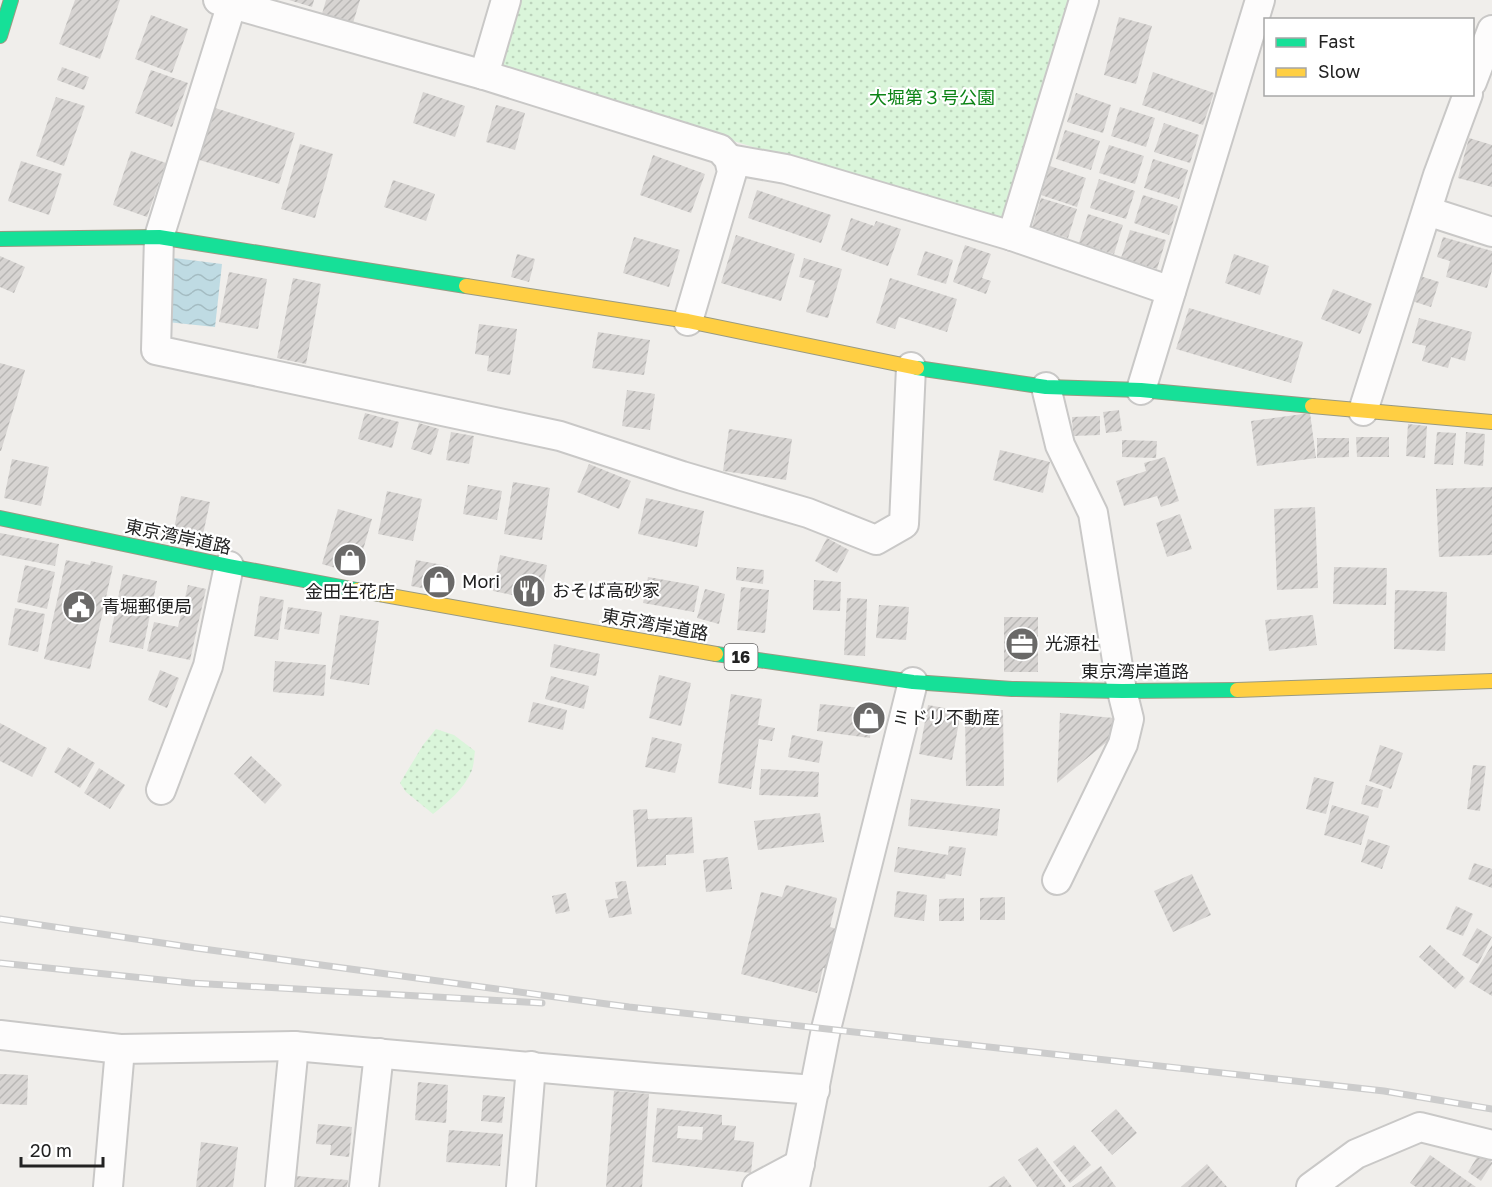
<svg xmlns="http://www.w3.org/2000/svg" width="1492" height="1187" font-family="'Golos Text','Noto Sans JP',sans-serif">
<defs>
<pattern id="park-dots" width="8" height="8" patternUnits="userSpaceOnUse" patternTransform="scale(1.5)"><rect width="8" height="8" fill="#daf5da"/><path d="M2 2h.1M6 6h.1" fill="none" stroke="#bbd2bb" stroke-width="1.8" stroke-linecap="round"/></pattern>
<pattern id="water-waves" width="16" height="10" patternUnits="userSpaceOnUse" patternTransform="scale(1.5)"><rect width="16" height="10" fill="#bfdbe3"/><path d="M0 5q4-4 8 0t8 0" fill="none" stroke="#a4bcc2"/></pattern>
<pattern id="building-hatch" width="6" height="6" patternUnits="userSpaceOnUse" patternTransform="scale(1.5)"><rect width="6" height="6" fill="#d7d4d2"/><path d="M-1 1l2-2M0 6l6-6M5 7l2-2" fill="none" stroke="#b8b6b4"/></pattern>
</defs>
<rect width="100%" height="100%" fill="#f0eeeb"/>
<g fill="url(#park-dots)">
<polygon points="517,0 1068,0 1001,219 994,220 502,71 497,61"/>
<path d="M436 729 454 735 475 751C474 757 474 764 472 770 465 788 447 803 433 814L406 792 400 783 423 745Z"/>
</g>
<polygon fill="url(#water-waves)" points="174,258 222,264 215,327 167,322"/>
<g fill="url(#building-hatch)" fill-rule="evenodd">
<polygon points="75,0 120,0 100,59 59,44"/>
<polygon points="289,0 314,0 312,7"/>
<polygon points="326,0 360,0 353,23 322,14"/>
<polygon points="151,15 188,29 172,73 135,59"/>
<polygon points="1119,17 1152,26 1136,84 1104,75"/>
<polygon points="62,67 89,77 84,90 57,80"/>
<polygon points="151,70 188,83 172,127 135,113"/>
<polygon points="1153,72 1214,93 1203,125 1142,105"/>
<polygon points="423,92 465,106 455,137 413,123"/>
<polygon points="1076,93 1111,105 1103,133 1067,122"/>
<polygon points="56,97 85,106 64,166 36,156"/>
<polygon points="496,105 525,113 515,150 486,142"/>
<polygon points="212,107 295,133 279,184 196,159"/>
<polygon points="1120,107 1155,118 1146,147 1111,136"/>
<polygon points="1164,123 1199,135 1190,163 1154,152"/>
<polygon points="1065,130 1100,141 1091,170 1056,159"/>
<polygon points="1469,138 1492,145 1492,187 1458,178"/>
<polygon points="300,144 333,154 315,218 281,209"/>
<polygon points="1109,145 1144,156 1135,184 1099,173"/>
<polygon points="131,151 166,163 147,217 113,205"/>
<polygon points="653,155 705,174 691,213 640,195"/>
<polygon points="1153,159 1188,170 1179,199 1144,188"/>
<polygon points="21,161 62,174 49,215 8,201"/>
<polygon points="1050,166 1086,178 1077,207 1041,195"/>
<polygon points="1099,179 1135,191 1126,219 1090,208"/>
<polygon points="393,180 435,194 426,221 384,207"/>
<polygon points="757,190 831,215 821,243 748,218"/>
<polygon points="1143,195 1178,206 1169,235 1134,223"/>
<polygon points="1041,198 1077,209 1068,238 1032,227"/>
<polygon points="1088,214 1123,225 1114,254 1079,243"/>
<polygon points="851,218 874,226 876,221 901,229 888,266 841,250"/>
<polygon points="1130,230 1166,240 1157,269 1121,258"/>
<polygon points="736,235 795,254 781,301 721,283"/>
<polygon points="634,237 680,250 669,287 623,273"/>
<polygon points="1443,237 1492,251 1492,270 1487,288 1446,277 1450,261 1437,257"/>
<polygon points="965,245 991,254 982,278 991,281 986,294 953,282"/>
<polygon points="925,251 953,260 946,284 917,275"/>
<polygon points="517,254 535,259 529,282 511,277"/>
<polygon points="1234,254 1269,266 1260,295 1225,283"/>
<polygon points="0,256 25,267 14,293 0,287"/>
<polygon points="804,258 842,269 828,318 806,312 815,281 799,277"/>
<polygon points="229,272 267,279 258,329 219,322"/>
<polygon points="1420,276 1439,282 1431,307 1412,301"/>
<polygon points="293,278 321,284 306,364 277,358"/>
<polygon points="890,278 957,299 947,332 899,317 895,329 876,323"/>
<polygon points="1333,289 1372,304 1360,334 1321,319"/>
<polygon points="1189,308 1303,342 1291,383 1176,349"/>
<polygon points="1419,318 1472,332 1465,361 1451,357 1448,368 1422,361 1426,346 1412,343"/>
<polygon points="479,324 517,329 510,375 487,371 489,356 475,354"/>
<polygon points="598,332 650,340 644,375 592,368"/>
<polygon points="0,363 25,370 1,451 0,451"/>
<polygon points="627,390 655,394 650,430 622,426"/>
<polygon points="1119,410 1122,431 1106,433 1103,412"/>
<polygon points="365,413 399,422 392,448 358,439"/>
<polygon points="1310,413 1316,458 1257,466 1251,421"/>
<polygon points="1100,416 1100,435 1073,436 1072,417"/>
<polygon points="419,423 439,429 431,455 411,449"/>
<polygon points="1408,424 1427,426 1425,458 1406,456"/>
<polygon points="729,429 792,439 786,480 723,471"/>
<polygon points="451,432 474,436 469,464 446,460"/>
<polygon points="1437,432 1456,433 1453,465 1434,464"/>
<polygon points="1466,432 1485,434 1483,466 1464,464"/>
<polygon points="1356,437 1389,437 1389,457 1357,457"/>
<polygon points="1317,438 1349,438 1349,457 1317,458"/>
<polygon points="1122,440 1157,441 1156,458 1122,457"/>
<polygon points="1000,450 1050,462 1043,493 993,480"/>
<polygon points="1165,457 1179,501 1161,507 1157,496 1124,506 1116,481 1146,471 1144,463"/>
<polygon points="12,459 49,467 41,506 4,498"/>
<polygon points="589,464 631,481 619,509 577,492"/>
<polygon points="513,482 550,488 542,540 504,534"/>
<polygon points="468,485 502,491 497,520 463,514"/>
<polygon points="1492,487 1492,555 1439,557 1436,489"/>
<polygon points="387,491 422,499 413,541 378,534"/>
<polygon points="181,496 210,502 200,548 171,542"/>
<polygon points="646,498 704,511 697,547 638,534"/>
<polygon points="1315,507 1318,588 1277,590 1274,509"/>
<polygon points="338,509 372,519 356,574 322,564"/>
<polygon points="1180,514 1192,549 1167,557 1156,523"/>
<polygon points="0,533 59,544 55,566 0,555"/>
<polygon points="827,538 849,550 837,573 815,561"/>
<polygon points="500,555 547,565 540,601 493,591"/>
<polygon points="66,560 90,565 91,561 113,566 90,669 44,659"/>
<polygon points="416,560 448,566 444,592 411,586"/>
<polygon points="25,565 55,572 47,609 17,602"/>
<polygon points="737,567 764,570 763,584 736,580"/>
<polygon points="1334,567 1387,568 1386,605 1333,604"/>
<polygon points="123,574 157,581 143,649 109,642"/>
<polygon points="648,577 699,586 694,612 643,603"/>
<polygon points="814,580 841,582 840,611 813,610"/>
<polygon points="188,585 206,589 190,660 147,651 154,622 178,627"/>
<polygon points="741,587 769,590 765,633 737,630"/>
<polygon points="705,589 725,594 719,624 697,618"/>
<polygon points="1395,590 1447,592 1445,651 1394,649"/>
<polygon points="260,596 284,600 278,640 254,636"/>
<polygon points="847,598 867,599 865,656 844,655"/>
<polygon points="879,605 909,607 906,640 876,638"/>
<polygon points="288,607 322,612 319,634 284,629"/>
<polygon points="15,608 45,614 38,652 8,645"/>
<polygon points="340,615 379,621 369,685 330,679"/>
<polygon points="1313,615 1317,645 1269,651 1265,620"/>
<rect x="1004" y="617" width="34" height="55"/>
<polygon points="554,644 600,654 596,676 550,667"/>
<polygon points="275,661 326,665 324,696 273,692"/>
<polygon points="160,670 179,678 167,708 148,700"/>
<polygon points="659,675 691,683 681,726 649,718"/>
<polygon points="551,676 589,686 584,709 545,699"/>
<polygon points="731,694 762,699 758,725 775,728 772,741 759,739 751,789 718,783"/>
<polygon points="533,702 567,710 563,730 528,722"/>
<polygon points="820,704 873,709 870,738 817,731"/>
<polygon points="928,705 961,711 952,760 919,754"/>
<polygon points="965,710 1003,710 1004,786 966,786"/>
<polygon points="1060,713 1114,718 1114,736 1057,783"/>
<polygon points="0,723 47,748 32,777 0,761"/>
<polygon points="792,735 823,741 819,763 788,757"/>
<polygon points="652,737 682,744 675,773 645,767"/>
<polygon points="1380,745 1403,753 1391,789 1369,781"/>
<polygon points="68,747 95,763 80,788 54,772"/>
<polygon points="251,756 282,785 265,804 234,774"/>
<polygon points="1473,765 1486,766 1480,811 1467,809"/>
<polygon points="99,768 125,785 110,809 84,793"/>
<polygon points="761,769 819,772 818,797 759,795"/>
<polygon points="1314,777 1334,782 1326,814 1306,809"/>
<polygon points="1366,785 1383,790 1378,808 1361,804"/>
<polygon points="911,799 1000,809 997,836 908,826"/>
<polygon points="1332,805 1369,816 1361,845 1324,835"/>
<polygon points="647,809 648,819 692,817 694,853 666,855 666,865 637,867 633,810"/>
<polygon points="820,813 824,842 758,850 754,821"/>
<polygon points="1368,839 1390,846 1382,869 1361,862"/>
<polygon points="949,846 966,848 961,876 946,874 945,879 894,872 898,847 948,855"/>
<polygon points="728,857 732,889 706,892 703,860"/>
<polygon points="1474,863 1492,869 1492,888 1468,879"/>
<polygon points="1192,874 1211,915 1173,932 1154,891"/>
<polygon points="626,881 632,914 609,918 605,900 618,898 615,882"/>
<polygon points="786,885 837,898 830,927 837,929 827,969 823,968 817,993 741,974 761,892 782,897"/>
<polygon points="897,891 927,895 924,921 894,917"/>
<polygon points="566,893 570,911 556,914 552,896"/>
<polygon points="1005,897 1005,920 980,920 980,898"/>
<polygon points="964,898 964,921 939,921 939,899"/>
<polygon points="1456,906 1473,914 1463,936 1446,929"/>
<polygon points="1477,928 1492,937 1478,964 1462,955"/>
<polygon points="1430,945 1465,978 1455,989 1419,957"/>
<polygon points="1492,945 1492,996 1469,982"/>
<polygon points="0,1074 28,1075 27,1105 0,1104"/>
<polygon points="418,1082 448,1085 446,1123 415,1120"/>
<polygon points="614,1091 649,1094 642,1187 606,1187"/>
<polygon points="483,1095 505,1097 502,1123 481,1121"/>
<path d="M657 1108 722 1115V1125L736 1126 734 1140 754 1142 751 1173 652 1162ZM678 1126 703 1127 702 1140 677 1138Z"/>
<polygon points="1116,1109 1137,1133 1112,1155 1091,1131"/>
<polygon points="318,1124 352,1127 349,1157 330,1155 331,1145 316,1144"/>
<polygon points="449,1130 503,1134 500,1166 446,1162"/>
<polygon points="201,1142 238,1147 233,1187 196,1187"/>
<polygon points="1074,1145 1091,1165 1070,1183 1053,1162"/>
<polygon points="1037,1147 1066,1187 1037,1187 1018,1160"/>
<polygon points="1479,1154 1492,1162 1492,1164 1481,1181 1468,1172"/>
<polygon points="1430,1155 1476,1187 1416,1187 1410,1183"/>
<polygon points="1207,1164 1227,1187 1181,1187"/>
<polygon points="1101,1166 1116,1187 1072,1187"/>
<polygon points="296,1176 348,1180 347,1187 295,1187"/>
<polygon points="1004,1176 1012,1187 988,1187"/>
</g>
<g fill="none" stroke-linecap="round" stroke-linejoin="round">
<g stroke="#c9c8c7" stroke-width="32">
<g id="street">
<polyline points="218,0 484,75 720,149 729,159 732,172 688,321"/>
<polyline points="233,0 159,237 156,350 560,436 682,476 808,513 876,540 904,524 911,367"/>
<polyline points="484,75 506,0"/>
<polyline points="1472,82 1492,30"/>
<polyline points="729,159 786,169 1012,236 1171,291"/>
<polyline points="1427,211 1492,232"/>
<polyline points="1012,236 1084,0"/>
<polyline points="1046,387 1060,445 1093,513 1122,691 1129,719 1123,744 1057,880"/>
<polyline points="1141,390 1260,0"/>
<polyline points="1363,411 1438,175 1468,94"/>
<polyline points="161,790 208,666 229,566"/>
<polyline points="0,1035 120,1049 294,1046 655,1078 815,1090"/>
<polyline points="108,1187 120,1049"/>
<polyline points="280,1187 294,1046"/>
<polyline points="364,1187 379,1053"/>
<polyline points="521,1187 531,1066"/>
<polyline points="757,1187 800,1164"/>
<polyline points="795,1187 826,1029 913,682"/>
<polyline points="1311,1187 1356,1154 1420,1127 1492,1145"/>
</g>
</g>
<g stroke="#999a82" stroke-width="16">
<g id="fast">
<polyline points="0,36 11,0"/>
<polyline points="0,239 159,237 466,286"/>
<polyline points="917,368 1046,387 1141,390 1312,406"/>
<polyline points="0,518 229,566 357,590"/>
<polyline points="716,654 913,682 1012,689 1122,691 1237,690"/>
</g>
</g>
<g stroke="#999a82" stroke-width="16">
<g id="slow">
<polyline points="466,286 688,321 917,368"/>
<polyline points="1312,406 1492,422"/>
<polyline points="357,590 716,654"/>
<polyline points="1237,690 1492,681"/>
</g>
</g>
<use href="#street" stroke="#fdfcfc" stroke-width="28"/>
<use href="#fast" stroke="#16e098" stroke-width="14"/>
<use href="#slow" stroke="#ffcf43" stroke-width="14"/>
<g stroke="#ccc" stroke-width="7">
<g id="rail">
<polyline points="0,919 196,948 629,1007 1384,1091 1492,1109"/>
<polyline points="0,963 191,983 542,1003"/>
</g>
</g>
<use href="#rail" stroke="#fff" stroke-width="4.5" stroke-dasharray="14" stroke-linecap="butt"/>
</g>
<defs>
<g id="shop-disc" transform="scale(1.725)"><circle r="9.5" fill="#6a6968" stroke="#fff"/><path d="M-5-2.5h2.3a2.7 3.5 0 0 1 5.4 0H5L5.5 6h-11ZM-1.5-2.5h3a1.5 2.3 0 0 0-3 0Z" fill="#fff"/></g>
<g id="restaurant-disc" transform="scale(1.725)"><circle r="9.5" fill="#6a6968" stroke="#fff"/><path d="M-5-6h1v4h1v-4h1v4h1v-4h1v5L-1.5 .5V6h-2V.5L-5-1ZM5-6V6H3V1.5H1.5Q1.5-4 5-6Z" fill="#fff"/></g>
<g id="civic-disc" transform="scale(1.725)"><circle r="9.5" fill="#6a6968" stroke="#fff"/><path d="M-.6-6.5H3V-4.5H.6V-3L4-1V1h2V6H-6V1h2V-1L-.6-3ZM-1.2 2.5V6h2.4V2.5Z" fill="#fff"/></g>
<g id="office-disc" transform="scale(1.725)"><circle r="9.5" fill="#6a6968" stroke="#fff"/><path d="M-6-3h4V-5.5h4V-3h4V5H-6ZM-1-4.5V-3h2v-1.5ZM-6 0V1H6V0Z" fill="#fff"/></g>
</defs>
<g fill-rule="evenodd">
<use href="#shop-disc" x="350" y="560"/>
<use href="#shop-disc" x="439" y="582"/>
<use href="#restaurant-disc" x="529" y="591"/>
<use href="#civic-disc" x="79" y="607"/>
<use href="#office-disc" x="1022" y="644"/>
<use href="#shop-disc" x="869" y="718"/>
</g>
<g text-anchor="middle" stroke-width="4.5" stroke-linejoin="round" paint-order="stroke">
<rect fill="#fff" stroke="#646464" stroke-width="1.5" x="724.5" y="644" width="33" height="26" rx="4.5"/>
<g font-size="16" font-weight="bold" fill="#222">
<text x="741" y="663">16</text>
</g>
<g font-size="18" fill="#0c8416" stroke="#fff">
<text x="932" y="104">大堀第３号公園</text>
</g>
<g font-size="18" fill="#222" stroke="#fff">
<text transform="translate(178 537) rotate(12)" y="6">東京湾岸道路</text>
<text transform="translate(655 625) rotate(10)" y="6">東京湾岸道路</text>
<text x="1135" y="678">東京湾岸道路</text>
</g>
<g font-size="18" fill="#222" stroke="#fff" text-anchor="start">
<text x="462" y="588">Mori</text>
<text x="552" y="597">おそば高砂家</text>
<text x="350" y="598" text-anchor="middle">金田生花店</text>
<text x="102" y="613">青堀郵便局</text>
<text x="1045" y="650">光源社</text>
<text x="892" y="724">ミドリ不動産</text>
</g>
</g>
<rect x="1264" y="18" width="210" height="78" fill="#ffffff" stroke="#a7a7a7" stroke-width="1.5"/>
<rect x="1276" y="38" width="30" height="9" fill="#16e098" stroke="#a7a7a7" stroke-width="1.5"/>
<text x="1318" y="48" font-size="18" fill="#222222">Fast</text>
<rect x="1276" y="68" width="30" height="9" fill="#ffcf43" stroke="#a7a7a7" stroke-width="1.5"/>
<text x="1318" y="78" font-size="18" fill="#222222">Slow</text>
<path d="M21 1157v9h82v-9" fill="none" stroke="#222222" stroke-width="3"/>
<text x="30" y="1157" font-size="18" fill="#222222" stroke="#ffffff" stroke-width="4.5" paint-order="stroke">20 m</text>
</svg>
